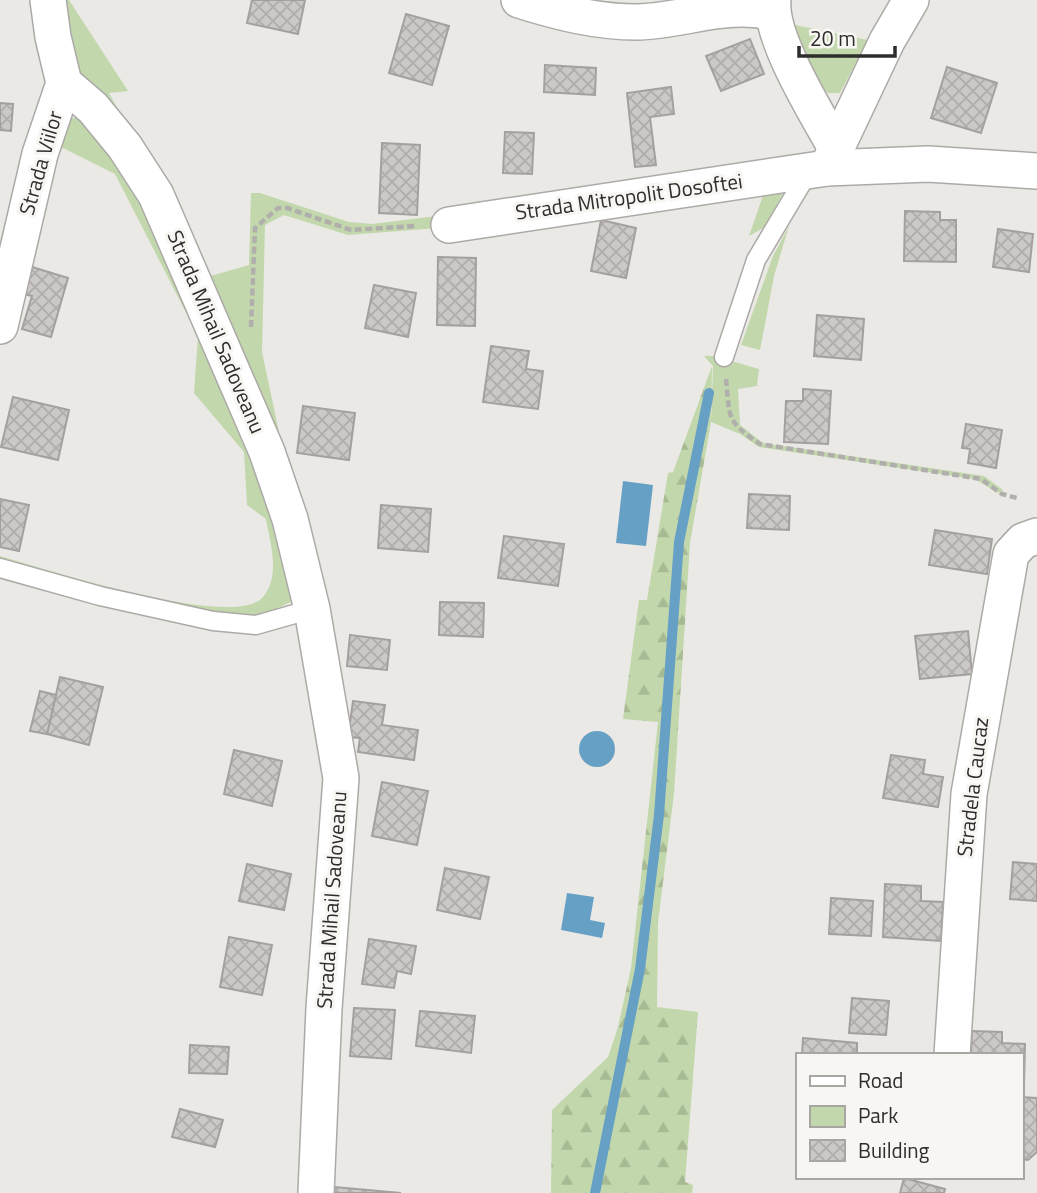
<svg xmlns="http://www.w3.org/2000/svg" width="1037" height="1193" font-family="'Titillium Web',sans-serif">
<defs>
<pattern id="forest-firs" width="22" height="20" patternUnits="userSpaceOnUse" patternTransform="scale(1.75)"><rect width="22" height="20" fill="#c2d8ac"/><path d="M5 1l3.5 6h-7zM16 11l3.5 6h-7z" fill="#a7ba94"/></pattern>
<pattern id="building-cross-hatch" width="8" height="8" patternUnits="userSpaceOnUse" patternTransform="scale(1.75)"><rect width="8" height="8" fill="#ccc8c7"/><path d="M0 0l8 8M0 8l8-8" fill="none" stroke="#b0acab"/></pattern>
</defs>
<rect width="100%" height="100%" fill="#eae9e5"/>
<g fill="#c2d8ac">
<polygon points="59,0 69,0 128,91 109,93 137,145 77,75"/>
<polygon points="795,25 868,40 840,93 828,93 813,80"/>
<path d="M68 118H80L116 143 238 400 297 599 261 616 210 613 0 564V556C43 568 234 631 263 597 281 576 270 542 266 519L247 505 244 452 194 393 198 336 115 174 57 145Z"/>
<polygon points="790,180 765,227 749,236 766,187"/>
<polygon points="251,193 260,193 349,222 372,224 437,216 438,228 348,235 284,215 265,225 262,352 294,503 207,277 249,265"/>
<polygon points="789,226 774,276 760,350 741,345 773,256"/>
<polygon points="704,356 714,356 759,369 757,386 738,389 740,425 763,443 984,476 1003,490 998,493 975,479 759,447 740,434 711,422 713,366"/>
</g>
<polygon fill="url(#forest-firs)" points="712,366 711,422 690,543 674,794 658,922 657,1007 698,1012 685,1182 693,1185 692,1193 551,1193 552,1110 608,1057 618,1027 631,968 658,722 623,719 639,600 647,600 668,473 673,472"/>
<g fill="#67a0c5">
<polygon points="623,481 653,485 646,546 616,543"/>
<circle cx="597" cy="749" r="18"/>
<polygon points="567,893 594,897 590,920 605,923 602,938 561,930"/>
</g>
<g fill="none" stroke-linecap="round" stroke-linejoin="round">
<polyline stroke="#67a0c5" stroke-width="10" points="595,1193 640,969 659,815 679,542 709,393"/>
</g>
<g fill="url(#building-cross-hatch)" stroke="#a4a09f" stroke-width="2">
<polygon points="252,0 305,0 298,34 247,23"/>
<polygon points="406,14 449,26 432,85 389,73"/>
<polygon points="750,39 764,74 721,91 706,56"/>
<polygon points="545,65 596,68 595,95 544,92"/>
<polygon points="947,67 997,83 981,133 931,118"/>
<polygon points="671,87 674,114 650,117 656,165 635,167 627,93"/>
<polygon points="0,103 13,104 11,131 0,130"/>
<polygon points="505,132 534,133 532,174 503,173"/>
<polygon points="382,143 420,145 417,215 379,213"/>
<polygon points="905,211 940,212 940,220 956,220 956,262 904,261"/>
<polygon points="601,220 636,228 626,278 591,271"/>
<polygon points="998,229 1033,234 1029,272 993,267"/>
<polygon points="438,257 476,258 475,326 437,325"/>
<polygon points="32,267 68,278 51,337 22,329 32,296 24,294"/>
<polygon points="374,285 416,293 408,337 365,328"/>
<polygon points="817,315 864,319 861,360 814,356"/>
<polygon points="491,346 529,351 526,369 543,371 538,409 483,402"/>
<polygon points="803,389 831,391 828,444 784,442 786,401 803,401"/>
<polygon points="13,397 69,410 58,460 1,447"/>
<polygon points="303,406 355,413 349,460 297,453"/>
<polygon points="966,424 1002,430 996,468 968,463 970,449 962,448"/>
<polygon points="749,494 790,496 789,530 747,528"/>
<polygon points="0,499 29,505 19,551 0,547"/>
<polygon points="381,505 431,509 428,552 378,548"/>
<polygon points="935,530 992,539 987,574 929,565"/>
<polygon points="504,536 564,544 558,586 498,578"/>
<polygon points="440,602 484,603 483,637 439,635"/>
<polygon points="968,631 972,674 920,679 915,636"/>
<polygon points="350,635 390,640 387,670 347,666"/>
<polygon points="60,677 103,687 89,745 47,734"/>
<polygon points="40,691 56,695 47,734 30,731"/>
<polygon points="353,701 385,705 382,725 418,730 414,760 358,752 360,738 348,737"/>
<polygon points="234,750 282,761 272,806 224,794"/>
<polygon points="891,755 925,760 923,774 943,777 938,807 883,798"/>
<polygon points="382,782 428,791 417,845 372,836"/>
<polygon points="1013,862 1037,864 1037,901 1010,899"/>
<polygon points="247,864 291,874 284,910 239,901"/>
<polygon points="445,868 489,877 480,919 437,910"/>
<polygon points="885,884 921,886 921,901 943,902 941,941 883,937"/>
<polygon points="831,898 873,901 871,936 829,934"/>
<polygon points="229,937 272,945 262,995 220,987"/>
<polygon points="369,939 416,946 411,974 397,971 394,988 362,984"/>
<polygon points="852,998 889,1001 886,1035 849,1033"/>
<polygon points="354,1008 395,1010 391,1059 350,1056"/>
<polygon points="420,1011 475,1016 471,1053 416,1046"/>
<polygon points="972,1031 1002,1032 1002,1043 1025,1044 1024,1086 1021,1055 971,1055"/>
<polygon points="803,1038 857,1043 857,1055 802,1055"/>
<polygon points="190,1045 229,1047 227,1074 189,1073"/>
<polygon points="1021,1097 1037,1098 1037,1152 1028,1160 1021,1159"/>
<polygon points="180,1109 223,1120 215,1147 172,1137"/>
<polygon points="904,1178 945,1189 944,1193 900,1193"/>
<polygon points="334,1187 401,1193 334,1193"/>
</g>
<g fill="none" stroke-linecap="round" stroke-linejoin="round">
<g stroke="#acaaa7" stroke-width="21">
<g id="lane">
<polyline points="724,357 756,260 809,171"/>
<polyline points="0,568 100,596 213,621 256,625 312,609"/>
</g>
</g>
<g stroke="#acaaa7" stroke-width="38">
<g id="street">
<path d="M519 0C557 12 596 22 637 22 685 21 720 2 772 12"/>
<path d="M773 0C769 37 817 114 836 148"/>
<polyline points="64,83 93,108 125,147 156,195 267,452 290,519 312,609 341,778 324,1008 316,1193"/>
<polyline points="827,168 887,41 911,0"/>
<polyline points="449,225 827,168 928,164 1037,171"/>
<polyline points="0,326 40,154 64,83 53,37 48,0"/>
<polyline points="952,1055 969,794 1011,554 1023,541 1037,536"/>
</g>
</g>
<g stroke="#b0afac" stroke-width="4.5" stroke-dasharray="7 3.5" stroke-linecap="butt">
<polyline points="251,327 255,228 278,208 287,208 351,230 416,226"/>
<path d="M726 379C730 419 726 421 760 444L981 479 1002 494 1017 498"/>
</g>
<use href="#lane" stroke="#fff" stroke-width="18"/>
<use href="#street" stroke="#fff" stroke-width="35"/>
</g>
<g text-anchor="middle" stroke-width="6" stroke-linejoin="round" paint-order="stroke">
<g font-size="21" fill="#2e2d2c" stroke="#f8f6f3">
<text transform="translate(41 163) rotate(-74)" y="7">Strada Viilor</text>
<text transform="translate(629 197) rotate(-8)" y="7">Strada Mitropolit Dosoftei</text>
<text transform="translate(216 332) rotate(67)" y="7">Strada Mihail Sadoveanu</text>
<text transform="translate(973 787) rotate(-83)" y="7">Stradela Caucaz</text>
<text transform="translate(332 900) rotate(-86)" y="7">Strada Mihail Sadoveanu</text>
</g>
</g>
<rect x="796" y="1053" width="228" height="126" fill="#f8f6f3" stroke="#a7a6a3" stroke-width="2"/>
<rect x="810" y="1076" width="35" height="10" fill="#ffffff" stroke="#a7a6a3" stroke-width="2"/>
<text x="858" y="1088" font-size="21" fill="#2e2d2c">Road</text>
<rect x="810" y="1106" width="35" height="21" fill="#c2d8ac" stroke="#a7a6a3" stroke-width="2"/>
<text x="858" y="1123" font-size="21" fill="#2e2d2c">Park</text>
<rect x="810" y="1140" width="35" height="21" fill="url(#building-cross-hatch)" stroke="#a7a6a3" stroke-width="2"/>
<text x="858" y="1158" font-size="21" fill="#2e2d2c">Building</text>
<path d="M799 46v10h96v-10" fill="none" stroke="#2e2d2c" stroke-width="3.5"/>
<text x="810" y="46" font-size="21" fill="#2e2d2c" stroke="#f8f6f3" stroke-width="5" paint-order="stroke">20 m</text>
</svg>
